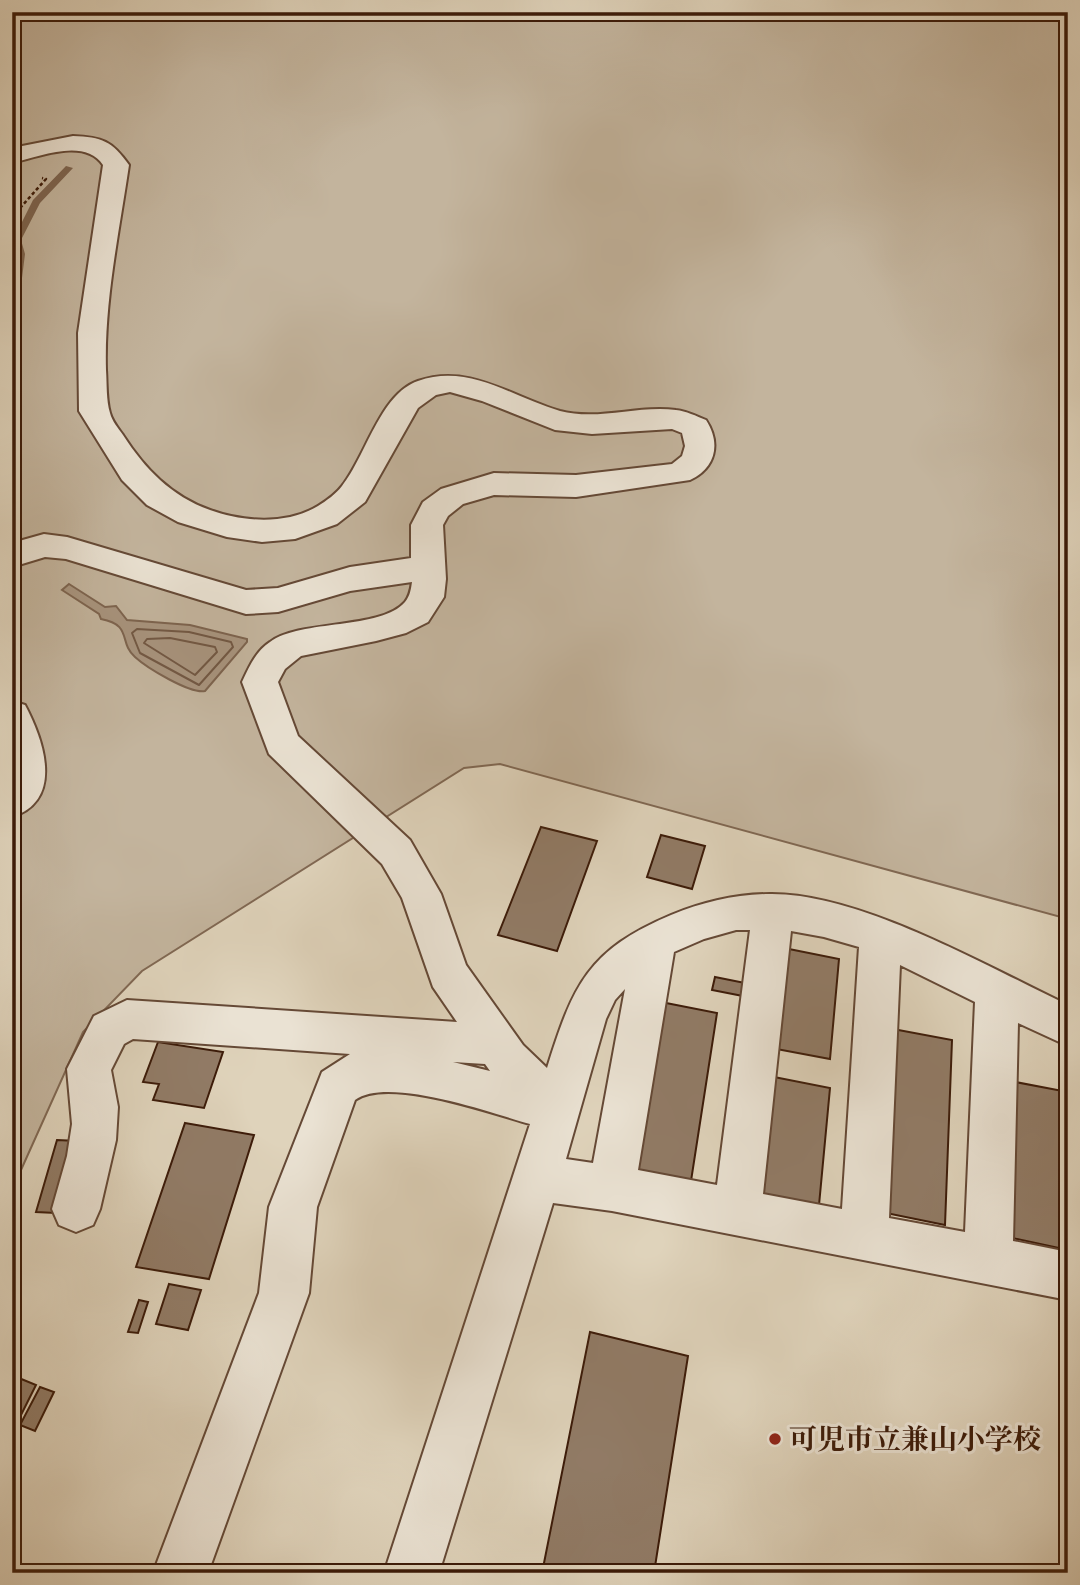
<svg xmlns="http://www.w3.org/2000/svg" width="1080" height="1585" font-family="'IM FELL Great Primer','Noto Serif JP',serif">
<rect width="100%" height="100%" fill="#dfd3bb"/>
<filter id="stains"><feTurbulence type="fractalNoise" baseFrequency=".00286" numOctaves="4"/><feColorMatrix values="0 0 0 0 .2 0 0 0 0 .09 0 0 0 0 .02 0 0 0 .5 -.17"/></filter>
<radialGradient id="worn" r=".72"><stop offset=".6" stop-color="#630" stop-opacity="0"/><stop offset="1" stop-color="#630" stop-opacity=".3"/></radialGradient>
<polygon fill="#c3b49d" stroke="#806853" stroke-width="2" points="12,12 1068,12 1068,919 500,764 464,768 142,971 83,1032 12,1190"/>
<path fill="#a8947e" stroke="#7d644f" stroke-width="2" d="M69 584 105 607 116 606 127 620 190 625 247 639V642L205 691C190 694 147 668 135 657 118 642 133 625 101 619L99 614 62 590Z"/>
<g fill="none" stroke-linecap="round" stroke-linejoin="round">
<g stroke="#725844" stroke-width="2">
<polygon points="137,629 189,632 231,642 233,647 199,685 140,653 132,633"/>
<polygon points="170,638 215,647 217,652 195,675 144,643 147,639"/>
</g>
<polygon fill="#7d644f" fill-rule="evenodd" points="66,166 73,168 40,203 21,240 25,254 17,318 12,321 12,285 17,254 13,240 33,200"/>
</g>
<g fill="#917b66" stroke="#3c1b09" stroke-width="2">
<polygon points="541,827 597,841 557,951 498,935"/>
<polygon points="661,835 705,846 692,889 647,877"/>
<polygon points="784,948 839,959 830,1059 771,1048"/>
<polygon points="715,977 750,984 748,997 712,990"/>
<polygon points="661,1002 717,1013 691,1181 631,1168"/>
<polygon points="893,1029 952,1040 945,1225 881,1212"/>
<polygon points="158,1042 223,1052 204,1108 153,1100 159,1084 143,1082"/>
<polygon points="769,1076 830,1088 819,1205 754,1192"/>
<polygon points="1010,1081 1068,1092 1068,1250 1008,1237"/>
<polygon points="185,1123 254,1135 209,1279 136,1267"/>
<polygon points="57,1140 77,1141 56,1213 36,1212"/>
<polygon points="169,1284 201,1290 188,1330 156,1324"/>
<polygon points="139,1300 148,1302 138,1333 128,1332"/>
<polygon points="590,1332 688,1356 654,1573 542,1573"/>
<polygon points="14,1376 36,1385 17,1423 12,1421"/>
<polygon points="40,1387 54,1392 35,1431 20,1425"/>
</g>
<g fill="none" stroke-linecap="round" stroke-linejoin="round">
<g stroke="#654936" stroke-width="4">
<g id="street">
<path d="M73 136C102 137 112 141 129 165 119 233 104 302 106 370 107 384 106 400 110 413 112 421 118 428 123 435 145 469 171 496 210 510 243 522 287 525 318 506 326 501 336 494 342 486 366 456 380 394 418 381 469 363 512 397 560 411 598 421 638 405 676 410 686 411 696 416 706 420 721 443 716 468 690 480L576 497 494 495 463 504 448 516 443 525 446 579 444 597 428 622 406 633 376 641 301 656 285 669 278 682 298 736 410 840 441 894 466 965 523 1045 547 1068C573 985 588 950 671 915 703 902 736 894 770 894 860 893 986 966 1068 1005V1046L1018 1023 1013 1241 1068 1252V1300L612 1211 553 1203 439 1573H384L530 1124C491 1113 388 1076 355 1100L317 1207 309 1293 208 1573H153L259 1293 269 1207 322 1072 350 1054 133 1039 124 1044 111 1070 118 1107 116 1140 100 1209 93 1225 76 1232 59 1225 52 1209 67 1156 72 1124 67 1069 94 1016 127 1000 457 1022 433 987 402 898 382 864 269 754 242 682C249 667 256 651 270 642 301 619 381 630 405 602 410 596 411 589 412 582L350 591 278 612 246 614 66 559 45 557 12 567V543L44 534 67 537 246 590 278 588 350 567 411 558V525L423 502 441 489 494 473 576 475 672 464 682 456 685 446 682 433 672 429 592 434 555 430 482 401 450 392 436 395 418 408 365 502 337 524 295 539 262 542 227 537 178 522 147 505 122 480 79 411 78 333 103 165C85 137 38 157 12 163V148ZM736 930H750L717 1185 638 1170 674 952 704 939ZM791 931 824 937 859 947 842 1209 763 1194ZM900 965 975 1002 965 1232 889 1218ZM625 989 593 1163 566 1159 606 1019 615 1000ZM453 1062 485 1064 490 1071Z"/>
<path d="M12 701 25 705C44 741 64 800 12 817Z"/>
</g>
</g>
<polyline stroke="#3c1b09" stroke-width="2.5" stroke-dasharray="3.5 2.5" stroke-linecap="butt" points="12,217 46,179 42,178"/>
<use href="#street" fill="#eae2d3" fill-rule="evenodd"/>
</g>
<circle fill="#8f2418" stroke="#eae2d3" stroke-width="2.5" cx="775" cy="1439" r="7"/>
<g text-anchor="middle" stroke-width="6" stroke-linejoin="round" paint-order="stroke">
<g font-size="28" font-weight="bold" fill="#3c1b09" stroke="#eae2d3" text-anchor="start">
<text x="789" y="1449">可児市立兼山小学校</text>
</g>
</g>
<rect width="1080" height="1585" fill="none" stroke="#dfd3bb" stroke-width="42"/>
<rect x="14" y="14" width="1052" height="1557" fill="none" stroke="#3c1b09" stroke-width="3.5"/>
<rect x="21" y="21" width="1038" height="1543" fill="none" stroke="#3c1b09" stroke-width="2"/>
<rect width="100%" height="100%" filter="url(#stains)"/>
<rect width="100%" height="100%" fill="url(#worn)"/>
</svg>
